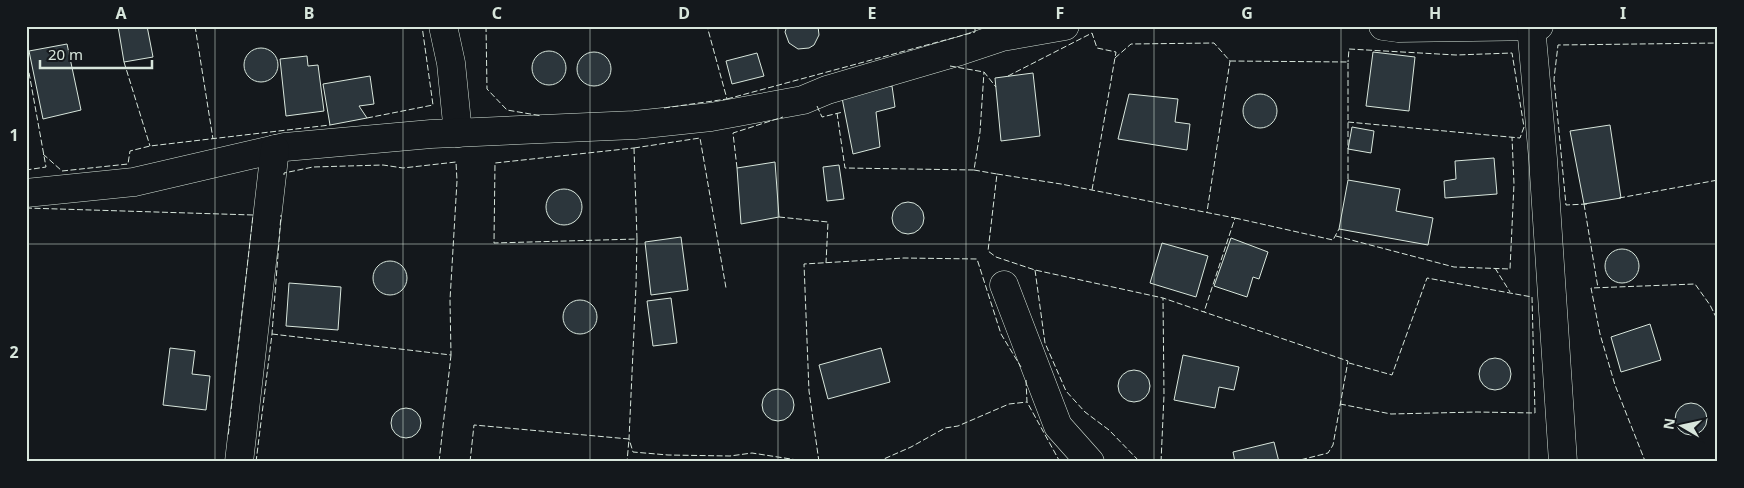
<svg xmlns="http://www.w3.org/2000/svg" width="1744" height="488" font-family="'Noto Sans',sans-serif">
<rect width="100%" height="100%" fill="#14181c"/>
<g fill="#2c363c" stroke="#d8e6dc">
<polygon points="118,26 147,26 153,57 124,62"/>
<polygon points="787,26 818,26 819,35 814,45 809,48 798,49 789,43 785,32"/>
<polygon points="67,44 81,110 43,119 29,51"/>
<circle cx="261" cy="65" r="17"/>
<circle cx="549" cy="68" r="17"/>
<polygon points="1373,52 1415,57 1409,111 1366,106"/>
<circle cx="594" cy="69" r="17"/>
<polygon points="757,53 764,76 732,84 726,61"/>
<polygon points="307,56 308,66 318,65 324,111 286,116 280,59"/>
<polygon points="1033,73 1040,136 1001,141 995,78"/>
<polygon points="370,76 374,104 359,106 367,118 330,125 323,84"/>
<polygon points="892,86 895,107 876,112 880,147 853,154 842,98 847,92"/>
<polygon points="1129,94 1178,99 1175,122 1190,124 1187,150 1118,139"/>
<circle cx="1260" cy="111" r="17"/>
<polygon points="1610,125 1621,198 1584,204 1570,131"/>
<polygon points="1352,127 1374,131 1371,153 1348,149"/>
<polygon points="1494,158 1497,194 1445,198 1444,181 1456,179 1455,161"/>
<polygon points="775,162 779,217 741,224 737,168"/>
<polygon points="839,165 844,199 827,201 823,167"/>
<polygon points="1348,180 1400,189 1396,211 1433,218 1428,245 1339,229"/>
<circle cx="564" cy="207" r="18"/>
<circle cx="908" cy="218" r="16"/>
<polygon points="681,237 688,290 651,295 645,242"/>
<polygon points="1231,238 1268,252 1259,279 1253,277 1247,297 1214,286"/>
<polygon points="1162,243 1208,256 1196,297 1150,283"/>
<circle cx="1622" cy="266" r="17"/>
<circle cx="390" cy="278" r="17"/>
<polygon points="289,283 341,287 338,330 286,326"/>
<polygon points="671,298 677,343 653,346 647,301"/>
<circle cx="580" cy="317" r="17"/>
<polygon points="1650,324 1661,360 1621,372 1611,337"/>
<polygon points="170,348 195,351 192,374 210,376 206,410 163,405"/>
<polygon points="881,348 890,382 828,399 819,365"/>
<polygon points="1183,355 1239,367 1234,390 1219,387 1215,408 1174,400"/>
<circle cx="1495" cy="374" r="16"/>
<circle cx="1134" cy="386" r="16"/>
<circle cx="778" cy="405" r="16"/>
<circle cx="1691" cy="419" r="16"/>
<circle cx="406" cy="423" r="15"/>
<polygon points="1274,442 1279,462 1235,462 1233,452"/>
</g>
<g fill="none" stroke-linecap="round" stroke-linejoin="round">
<g stroke="#d8e6dc" stroke-width="29">
<g id="minor">
<polyline points="443,26 451,63 458,133"/>
<polyline points="1383,26 1398,28 1539,26"/>
<polyline points="1531,26 1543,159 1563,462"/>
<polyline points="26,193 134,182 285,147 431,134 635,125 711,117 803,100 827,90 960,51 1002,37 1065,26"/>
<polyline points="1004,285 1058,426 1090,462"/>
<polyline points="239,462 275,149"/>
</g>
</g>
<use href="#minor" stroke="#14181c" stroke-width="28"/>
<g stroke="#d8e6dc" stroke-width="1" stroke-dasharray="6 2.5" stroke-linecap="butt">
<polyline points="195,26 213,139"/>
<polyline points="486,26 487,89 507,110 542,116"/>
<polyline points="26,56 46,167 26,170"/>
<polyline points="1115,58 1131,44 1214,43 1230,61 1207,212"/>
<polyline points="1230,61 1348,62 1348,180"/>
<polyline points="124,62 150,146"/>
<polyline points="950,66 984,72 996,87"/>
<polyline points="1008,76 1092,33 1097,48 1116,52 1092,190"/>
<polyline points="727,99 975,32 975,26"/>
<polyline points="817,106 822,117 843,112"/>
<polyline points="664,108 727,99 707,26"/>
<polyline points="837,113 845,168 974,170 980,132 984,72"/>
<polyline points="367,118 433,105 422,26"/>
<polyline points="1348,122 1520,138 1524,127 1512,53 1456,55 1349,49 1348,62"/>
<polygon points="634,148 637,239 494,243 495,163"/>
<polyline points="634,148 700,138 726,288"/>
<polyline points="43,154 62,171 128,164 130,151 150,146 330,125"/>
<polyline points="737,168 733,133 783,117"/>
<polyline points="974,170 997,174 988,251 996,257 1035,270 1163,298 1348,361 1333,445 1328,453 1292,462"/>
<polyline points="997,174 1061,184 1235,218 1204,312"/>
<polyline points="1619,198 1718,180"/>
<polyline points="1584,204 1598,288"/>
<polyline points="1587,204 1566,205 1554,79 1558,45 1718,43"/>
<polyline points="26,208 253,215 228,437"/>
<polyline points="779,217 828,222 826,263"/>
<polyline points="1235,218 1333,240 1339,229"/>
<polyline points="1336,236 1454,267 1510,269 1514,184 1512,137"/>
<polyline points="637,239 636,286 629,439 633,452 668,455 730,456 752,453 810,462"/>
<polyline points="1495,268 1510,292"/>
<polyline points="1035,270 1045,343 1066,391 1085,412 1109,430 1140,462"/>
<polyline points="272,334 451,355 450,300 457,181 456,162 403,168 383,165 313,167 284,173 284,175"/>
<polyline points="1026,380 1027,402 1060,462"/>
<polyline points="1340,404 1391,414 1477,412 1535,413 1532,297 1427,278 1392,375 1349,363"/>
<polyline points="256,462 272,334 281,215"/>
<polyline points="439,462 451,355"/>
<polyline points="470,462 474,425 629,439 627,462"/>
<polyline points="819,462 809,391 804,264 904,258 977,259 1001,334 1021,367"/>
<polyline points="877,462 911,447 945,428 958,426 1009,404 1027,402"/>
<polyline points="1161,462 1164,395 1163,298"/>
<polyline points="1643,462 1645,461 1615,385 1600,334 1591,288 1695,284 1710,305 1718,321"/>
</g>
</g>
<path fill="none" stroke="#d8e6dc" stroke-width="1" stroke-opacity="0.55" d="M215 26V462M403 26V462M590 26V462M778 26V462M966 26V462M1154 26V462M1341 26V462M1529 26V462M26 244H1718"/>
<rect width="1744" height="488" fill="none" stroke="#14181c" stroke-width="55"/>
<g transform="translate(1682 426) rotate(279)" stroke="#14181c" stroke-width="4" paint-order="stroke">
<path d="M0-4L9 19L0 12L-9 19Z" fill="#d8e6dc"/>
<text y="-8" font-size="14" font-weight="bold" text-anchor="middle" fill="#d8e6dc">N</text>
</g>
<path d="M40 60v8h112v-8" fill="none" stroke="#d8e6dc" stroke-width="2.5"/>
<text x="48" y="60" font-size="15" fill="#d8e6dc" stroke="#14181c" stroke-width="4" paint-order="stroke">20 m</text>
<rect x="28" y="28" width="1688" height="432" fill="none" stroke="#d8e6dc" stroke-width="2"/>
<g font-size="16" text-anchor="middle" font-weight="bold" fill="#d8e6dc">
<text x="121" y="19">A</text>
<text x="309" y="19">B</text>
<text x="497" y="19">C</text>
<text x="684" y="19">D</text>
<text x="872" y="19">E</text>
<text x="1060" y="19">F</text>
<text x="1247" y="19">G</text>
<text x="1435" y="19">H</text>
<text x="1623" y="19">I</text>
<text x="14" y="141">1</text>
<text x="14" y="358">2</text>
</g>
</svg>
